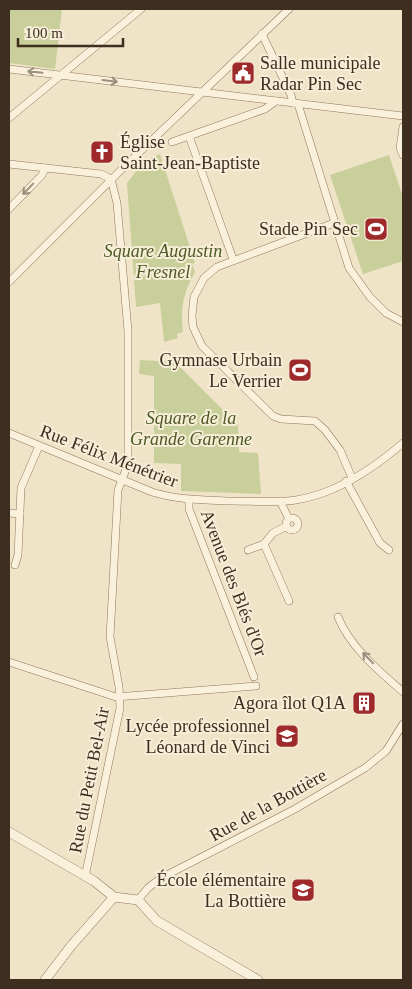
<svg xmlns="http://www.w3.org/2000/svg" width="412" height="989" font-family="Georgia,serif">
<rect width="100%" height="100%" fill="#f0e4c8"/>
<g fill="#c9cf9b">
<polygon points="9,9 62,9 55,69 9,63"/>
<path d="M160 154 195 263 192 264 195 272C183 293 180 309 183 332L177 334 178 338 164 342 160 303 136 307 127 183 144 161Z"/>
<polygon points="389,155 403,197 403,261 363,274 330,175"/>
<polygon points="140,360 175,362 238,425 239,452 258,453 261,494 181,491 181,464 154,463 154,376 139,374"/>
</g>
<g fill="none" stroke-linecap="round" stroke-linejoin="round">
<g stroke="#8d765c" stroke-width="8">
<g id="minor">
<polyline points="262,34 291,95 293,103"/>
<polyline points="9,69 403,116"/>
<polyline points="298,104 349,268 370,297 386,313 403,322"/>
<polyline points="9,118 141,9"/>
<polyline points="403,127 400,148 403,155"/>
<polyline points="189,136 233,259"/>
<polyline points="172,142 265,109 276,101"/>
<polyline points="9,164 101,174 111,179"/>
<polyline points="9,209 42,175 45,168"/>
<polyline points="334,223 217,267 204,278 194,297 192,316 193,327 202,346 273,416 281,419 315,421 325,430 340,450 352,478"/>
<polyline points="9,282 123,168 289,9"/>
<path d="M9 433 152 492C178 500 204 500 231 501 253 501 275 503 296 500 335 494 374 468 403 443"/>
<polyline points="346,481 380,543 389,550"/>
<polyline points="189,500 189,509 254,677"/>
<polyline points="280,501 289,519"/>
<polyline points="9,513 20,514"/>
<circle cx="292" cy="524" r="6"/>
<polyline points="287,526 273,533 264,544 289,601"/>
<polyline points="248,550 264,544"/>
<polyline points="15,565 18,555 21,488 39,446"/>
<path d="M338 617C350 647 379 671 403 692"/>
<polyline points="9,662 116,697 256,686"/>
<polyline points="85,877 120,708 119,687 110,637 118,490 125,472 128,455 128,331 117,203 111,179"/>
<polyline points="138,900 148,888 161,878 295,809 365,768 386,751 403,724"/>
</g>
</g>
<g stroke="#8d765c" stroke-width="10">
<g id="tertiary">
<polyline points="9,832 94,881 114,897 138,900 157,921 258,980"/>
<polyline points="45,980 71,946 114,897"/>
</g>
</g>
<use href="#minor" stroke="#faf1dc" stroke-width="7"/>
<use href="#tertiary" stroke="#faf1dc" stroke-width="9"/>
</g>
<defs><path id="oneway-shaft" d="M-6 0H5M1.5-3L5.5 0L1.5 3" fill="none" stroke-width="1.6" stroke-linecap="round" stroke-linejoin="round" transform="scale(1.25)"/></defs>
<g stroke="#9c907e">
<use href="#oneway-shaft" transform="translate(35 72) rotate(-174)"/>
<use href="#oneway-shaft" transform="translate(110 81) rotate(7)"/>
<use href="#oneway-shaft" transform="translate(28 189) rotate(134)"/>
<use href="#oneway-shaft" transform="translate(368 658) rotate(-134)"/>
</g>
<defs>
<g id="civic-square" transform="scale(1.25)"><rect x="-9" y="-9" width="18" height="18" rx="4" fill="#9e2a2b" stroke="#f7eed8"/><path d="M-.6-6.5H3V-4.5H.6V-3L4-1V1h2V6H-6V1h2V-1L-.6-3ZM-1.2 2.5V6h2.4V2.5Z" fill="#fff"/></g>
<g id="church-square" transform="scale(1.25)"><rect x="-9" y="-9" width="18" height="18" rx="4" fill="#9e2a2b" stroke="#f7eed8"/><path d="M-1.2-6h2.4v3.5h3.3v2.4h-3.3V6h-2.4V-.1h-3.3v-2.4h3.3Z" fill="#fff"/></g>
<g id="stadium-square" transform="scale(1.25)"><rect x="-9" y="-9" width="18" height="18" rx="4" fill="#9e2a2b" stroke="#f7eed8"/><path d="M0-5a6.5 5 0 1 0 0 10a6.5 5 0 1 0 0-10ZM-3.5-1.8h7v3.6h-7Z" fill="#fff"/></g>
<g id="building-square" transform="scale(1.25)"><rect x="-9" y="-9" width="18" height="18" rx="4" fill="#9e2a2b" stroke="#f7eed8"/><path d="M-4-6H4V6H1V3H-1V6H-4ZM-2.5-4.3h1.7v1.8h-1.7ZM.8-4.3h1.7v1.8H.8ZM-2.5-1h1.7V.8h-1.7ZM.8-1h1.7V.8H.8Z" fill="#fff"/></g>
<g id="school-square" transform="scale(1.25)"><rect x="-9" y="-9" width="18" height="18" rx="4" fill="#9e2a2b" stroke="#f7eed8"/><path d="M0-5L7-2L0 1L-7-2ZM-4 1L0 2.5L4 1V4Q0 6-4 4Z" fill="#fff"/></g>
</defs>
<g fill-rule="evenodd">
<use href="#civic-square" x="243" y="73"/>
<use href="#church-square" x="102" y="152"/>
<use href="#stadium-square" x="376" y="229"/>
<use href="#stadium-square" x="300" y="370"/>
<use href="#building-square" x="364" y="703"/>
<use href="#school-square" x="287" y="736"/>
<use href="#school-square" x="303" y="890"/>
</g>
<g text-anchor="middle" stroke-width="4" stroke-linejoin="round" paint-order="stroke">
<g font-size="18" fill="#3d2e20" stroke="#f7eed8" text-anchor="end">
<text x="260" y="69" text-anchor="start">Salle municipale<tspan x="260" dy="21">Radar Pin Sec</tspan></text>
<text x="120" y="148" text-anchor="start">Église<tspan x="120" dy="21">Saint-Jean-Baptiste</tspan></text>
<text x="358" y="235">Stade Pin Sec</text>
<text x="282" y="366">Gymnase Urbain<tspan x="282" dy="21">Le Verrier</tspan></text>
<text x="346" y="709">Agora îlot Q1A</text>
<text x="270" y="732">Lycée professionnel<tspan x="270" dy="21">Léonard de Vinci</tspan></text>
<text x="286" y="886">École élémentaire<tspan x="286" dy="21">La Bottière</tspan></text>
</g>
<g font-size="18" font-style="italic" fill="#4d5a26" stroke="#f7eed8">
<text x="163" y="257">Square Augustin<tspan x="163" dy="21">Fresnel</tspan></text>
<text x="191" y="424">Square de la<tspan x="191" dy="21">Grande Garenne</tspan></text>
</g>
<g font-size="18" fill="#3d2e20" stroke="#f7eed8">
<text transform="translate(109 456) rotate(21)" y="6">Rue Félix Ménétrier</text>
<text transform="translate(234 583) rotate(69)" y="6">Avenue des Blés d'Or</text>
<text transform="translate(89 780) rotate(-79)" y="6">Rue du Petit Bel-Air</text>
<text transform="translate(268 805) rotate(-29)" y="6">Rue de la Bottière</text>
</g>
</g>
<rect width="412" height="989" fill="none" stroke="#3d2e20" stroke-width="20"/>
<path d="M18 38v8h105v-8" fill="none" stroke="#3d2e20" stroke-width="2.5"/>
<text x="25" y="38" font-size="15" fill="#3d2e20" stroke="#f7eed8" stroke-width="4" paint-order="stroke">100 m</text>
</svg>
